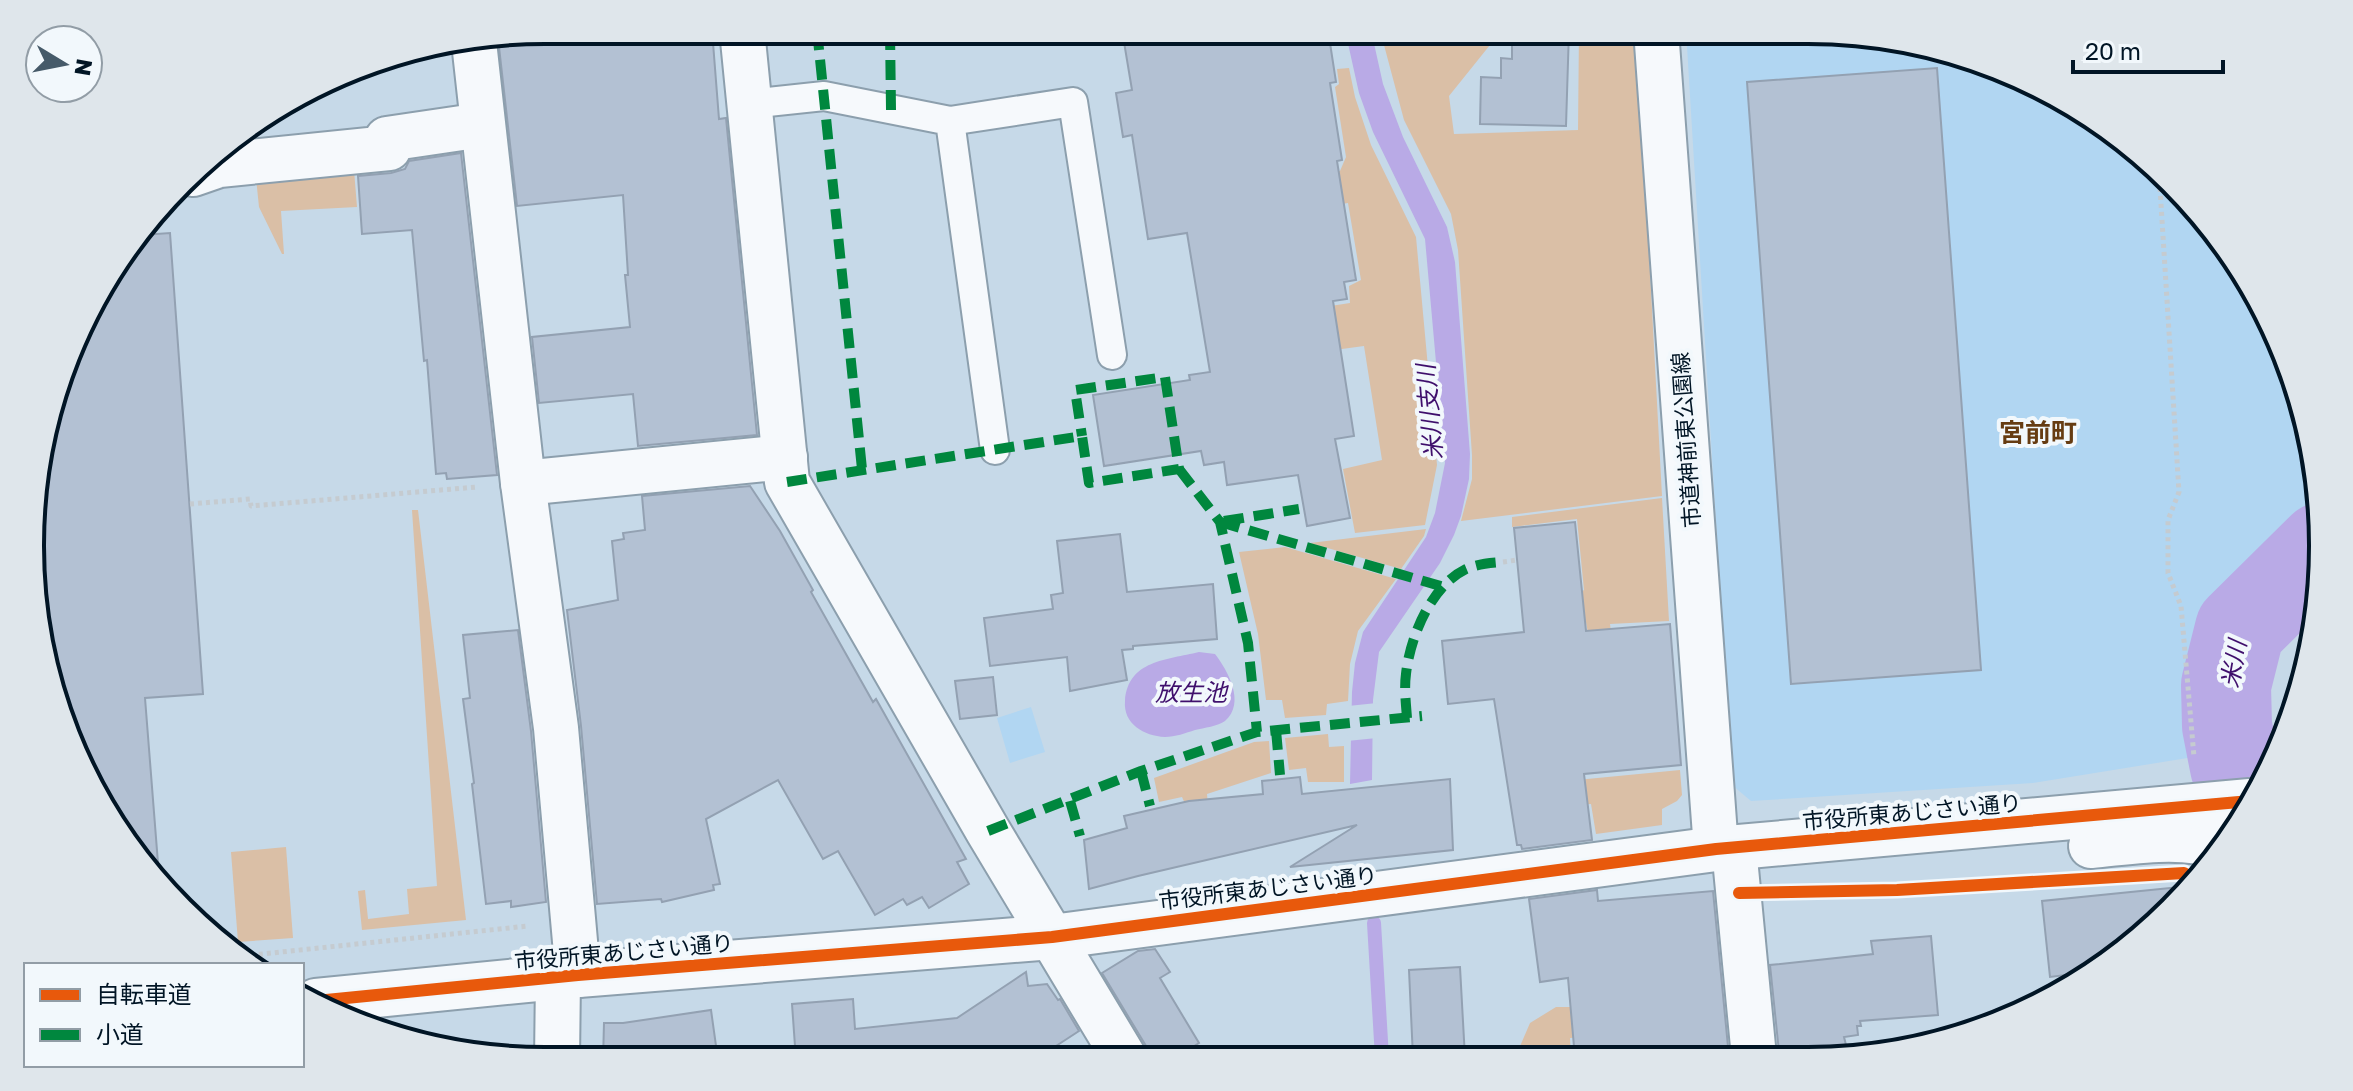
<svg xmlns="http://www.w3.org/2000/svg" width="2353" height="1091" font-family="'Golos Text','Noto Sans JP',sans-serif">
<rect width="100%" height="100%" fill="#c6d9e8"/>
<g fill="#b1d6f2">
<polygon points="1686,30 1808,30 2004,69 2172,181 2284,348 2316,511 2228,604 2212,635 2203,680 2206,755 2033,783 1751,801 1732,785"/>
<polygon points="1031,707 1045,752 1010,763 997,718"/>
</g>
<g fill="#dabfa6">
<polygon points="1380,30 1496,30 1494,40 1449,96 1454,134 1578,130 1579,30 1637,30 1662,496 1461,521 1472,479 1472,455 1458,250 1451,214 1404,120"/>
<polygon points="1349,68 1355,97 1371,145 1416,237 1437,465 1425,525 1355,533 1343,469 1382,460 1364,346 1239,363 1232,321 1350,303 1349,286 1361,280 1348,203 1234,222 1229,189 1340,171 1346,157 1335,87 1339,84 1337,69"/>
<polygon points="354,170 357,207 281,211 284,254 282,254 259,207 256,178"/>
<polygon points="1662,498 1669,621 1610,624 1612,639 1591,650 1586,622 1582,619 1578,594 1584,590 1577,519 1512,527 1512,517"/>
<polygon points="412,510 418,510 466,920 362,930 358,891 365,890 368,919 409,914 407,889 437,886"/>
<polygon points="1426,529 1424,536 1401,569 1310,543"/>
<polygon points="1285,547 1396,579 1358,631 1350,664 1348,701 1327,704 1326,715 1285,718 1282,700 1266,700 1258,634 1239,552"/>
<polygon points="1328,734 1329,747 1344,746 1344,782 1308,782 1306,768 1289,770 1285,738"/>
<polygon points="1269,741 1271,773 1207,794 1209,818 1192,819 1182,797 1159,802 1154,778 1254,742"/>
<polygon points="1680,770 1682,795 1677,801 1662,809 1662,825 1596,834 1591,804 1558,806 1556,782"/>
<polygon points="286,847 293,938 238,942 231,852"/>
<polygon points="1556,1007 1597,1007 1604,1036 1570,1038 1571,1058 1515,1058 1530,1023"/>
</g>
<g fill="#b9aae6">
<polygon points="1345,30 1371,30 1383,84 1403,137 1447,227 1455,262 1470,454 1469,479 1461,516 1454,535 1440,563 1379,652 1373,700 1372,780 1350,784 1352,692 1355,663 1363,632 1426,537 1435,513 1445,463 1425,239 1373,132 1359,93"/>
<path d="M1199 652 1215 654C1228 671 1246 703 1225 721 1218 726 1204 728 1195 730 1186 733 1175 737 1165 737 1144 736 1123 724 1125 701 1128 660 1167 660 1199 652Z"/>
</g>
<polygon fill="#c6d9e8" points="1377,703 1377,738 1347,741 1348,706"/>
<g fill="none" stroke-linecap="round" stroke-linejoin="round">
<polyline stroke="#b9aae6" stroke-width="14" points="1374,923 1382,1058"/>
<polyline stroke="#b9aae6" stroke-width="90" points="2235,767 2227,726 2226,685 2240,629 2323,547"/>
</g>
<g fill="#b3c1d3" stroke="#93a1b2" stroke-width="2">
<polygon points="546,30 712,30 719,119 726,118 757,435 638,446 633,394 539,403 532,337 630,327 625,275 628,275 623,195 517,206 498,38"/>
<polygon points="1122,30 1328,30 1336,82 1330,83 1342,160 1337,161 1356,280 1344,282 1347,299 1333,301 1354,436 1335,439 1350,518 1307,526 1298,475 1227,485 1224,462 1204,465 1201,451 1104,466 1093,395 1190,380 1189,375 1210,372 1187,233 1148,239 1132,135 1123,137 1116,93 1132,90"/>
<polygon points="1512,30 1569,30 1566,126 1480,124 1481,77 1501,78 1501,58 1512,59"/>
<polygon points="1937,68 1981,670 1791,684 1747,82"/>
<polygon points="461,153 497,475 447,479 446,473 436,474 427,360 424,361 412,230 362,234 358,176 391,173 405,169 409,161"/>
<polygon points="170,233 203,694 145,698 159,876 99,803 34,613 40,445 99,288 142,235"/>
<polygon points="750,486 780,531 813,590 811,592 873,702 876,699 966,859 957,862 969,884 929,908 922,897 907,905 903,899 875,915 838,851 823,859 778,780 706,819 720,884 713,885 714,890 662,902 661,899 597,904 581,726 567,610 618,600 612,541 624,539 623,533 645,530 642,496"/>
<polygon points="1575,522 1586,631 1670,624 1681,765 1584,774 1592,840 1522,849 1521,845 1517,845 1494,699 1448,704 1442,641 1524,632 1514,528"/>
<polygon points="1120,534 1127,592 1213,584 1217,639 1133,646 1133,649 1122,650 1127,680 1070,691 1067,657 990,666 984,618 1053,609 1051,595 1063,593 1057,541"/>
<polygon points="518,630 531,731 546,902 511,907 511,901 486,904 472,784 474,783 463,699 470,698 463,635"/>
<polygon points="993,677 997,715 960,719 955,681"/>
<polygon points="1300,777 1302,794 1450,779 1453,850 1290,867 1357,825 1138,876 1089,889 1084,840 1127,828 1124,816 1189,801 1263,794 1262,781"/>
<polygon points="2190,886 2122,954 2090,972 2050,977 2042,901"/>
<polygon points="1597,890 1598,901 1713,891 1729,1057 1575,1058 1568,978 1540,982 1529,899"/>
<polygon points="1931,936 1938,1015 1860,1021 1861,1026 1857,1026 1858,1035 1844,1037 1846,1045 1779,1052 1770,965 1873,954 1871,941"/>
<polygon points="1155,949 1170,972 1160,978 1199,1043 1173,1059 1150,1059 1146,1046 1102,973 1138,951"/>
<polygon points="1460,967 1465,1058 1413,1058 1409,970"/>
<polygon points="1026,972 1028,986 1047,984 1058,1000 1060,999 1079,1031 1036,1059 796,1060 792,1004 853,999 855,1029 957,1018"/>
<polygon points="711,1010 718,1060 603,1061 604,1023 623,1023"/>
</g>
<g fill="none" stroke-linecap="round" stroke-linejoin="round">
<g stroke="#8c9fad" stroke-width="32">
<g id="lane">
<polyline points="749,104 824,96 950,121 995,450"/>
<polyline points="950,121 1073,102 1112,355"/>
</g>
</g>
<g stroke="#8c9fad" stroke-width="48">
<g id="street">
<polyline points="742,30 787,482 988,831 1125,1059"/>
<polyline points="1656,30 1716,849"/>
<polyline points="474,42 523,483 556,728 578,975"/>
<polyline points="193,174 219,165 389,148 387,139 482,125"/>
<polyline points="523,483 785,457"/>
<polyline points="1734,848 1754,1057"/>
<polyline points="557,1061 558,977"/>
</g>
</g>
<g stroke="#8c9fad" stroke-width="48">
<g id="secondary">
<path d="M2091 846C2135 842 2181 833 2223 848"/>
<polyline points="316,1001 578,975 1052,937 1716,849 2250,801"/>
</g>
</g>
<g stroke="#c5cbd0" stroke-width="5" stroke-dasharray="4 4" stroke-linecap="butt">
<polyline points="2159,172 2179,492 2168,520 2168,573 2181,606 2194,757"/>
<polyline points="190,504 250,499 251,506 477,487"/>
<polyline points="1503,562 1517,560"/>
<polyline points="1820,891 1897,890 2058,880"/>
<polyline points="243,956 528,926"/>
</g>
<use href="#lane" stroke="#f6f9fc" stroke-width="28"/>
<use href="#street" stroke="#f6f9fc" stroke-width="44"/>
<use href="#secondary" stroke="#f6f9fc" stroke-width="44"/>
<g stroke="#00873e" stroke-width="10" stroke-dasharray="20 10" stroke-linecap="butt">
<polyline points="817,30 862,469"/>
<polyline points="890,30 891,110"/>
<polyline points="1179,469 1220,522 1248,643 1257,732"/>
<polyline points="787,482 1082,436 1089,483 1179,469 1165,377 1075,390 1082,436"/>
<polyline points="1224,521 1299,509"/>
<polyline points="1220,522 1444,587"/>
<path d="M1407 718C1406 704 1404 688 1406 674 1410 637 1431 586 1466 569 1478 564 1490 563 1503 562"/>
<polyline points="1276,730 1280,775"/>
<polyline points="1141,771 1150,806"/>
<polyline points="1070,801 1080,836"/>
<polyline points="988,831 1141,771 1257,732 1422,716"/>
</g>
<g stroke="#f2f8fc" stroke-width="17">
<g id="cycleway">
<polyline points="1739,893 1897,890 2184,873 2194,882"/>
<polyline points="316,1001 578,975 1052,937 1716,849 2250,801"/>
</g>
</g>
<use href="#cycleway" stroke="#e8590c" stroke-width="12"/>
</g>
<g text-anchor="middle" stroke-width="8" stroke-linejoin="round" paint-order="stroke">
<g font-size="22" fill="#011525" stroke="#f2f8fc">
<text transform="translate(1686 440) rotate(-94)" y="8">市道神前東公園線</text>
<text transform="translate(1912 812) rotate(-5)" y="8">市役所東あじさい通り</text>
<text transform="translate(1268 888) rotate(-7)" y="8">市役所東あじさい通り</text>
<text transform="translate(624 952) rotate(-5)" y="8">市役所東あじさい通り</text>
</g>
<g font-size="24" font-style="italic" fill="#3f0f6c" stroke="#f2f8fc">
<text transform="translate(1430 412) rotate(-95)" y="8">米川支川</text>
<text transform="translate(2234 664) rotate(-80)" y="8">米川</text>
<text x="1191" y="701">放生池</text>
</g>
<g font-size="26" font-weight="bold" fill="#663c12" stroke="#f2f8fc">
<text x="2038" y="442">宮前町</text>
</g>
</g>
<path d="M0 0H2353V1091H0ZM545 44H1808A501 501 0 0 1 2309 545V546A501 501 0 0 1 1808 1047H545A501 501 0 0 1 44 546V545A501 501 0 0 1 545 44Z" fill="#dfe6eb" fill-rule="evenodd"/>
<path fill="none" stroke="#011525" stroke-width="4" d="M545 44H1808A501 501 0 0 1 2309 545V546A501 501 0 0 1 1808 1047H545A501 501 0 0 1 44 546V545A501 501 0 0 1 545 44Z"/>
<rect x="24" y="963" width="280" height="104" fill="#f2f8fc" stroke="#929da6" stroke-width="2"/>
<rect x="40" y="989" width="40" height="12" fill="#e8590c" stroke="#929da6" stroke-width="2"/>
<text x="96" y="1003" font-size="24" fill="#011525">自転車道</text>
<rect x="40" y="1029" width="40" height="12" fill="#00873e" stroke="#929da6" stroke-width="2"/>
<text x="96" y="1043" font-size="24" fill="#011525">小道</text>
<g transform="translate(64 64) rotate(100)"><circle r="38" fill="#f2f8fc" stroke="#929da6" stroke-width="2"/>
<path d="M0-6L14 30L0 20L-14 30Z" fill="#465a69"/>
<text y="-12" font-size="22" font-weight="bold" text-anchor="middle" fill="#011525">N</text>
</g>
<path d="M2073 60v12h150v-12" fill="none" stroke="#011525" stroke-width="4"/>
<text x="2085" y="60" font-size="24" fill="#011525" stroke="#f2f8fc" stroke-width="6" paint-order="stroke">20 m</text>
</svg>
